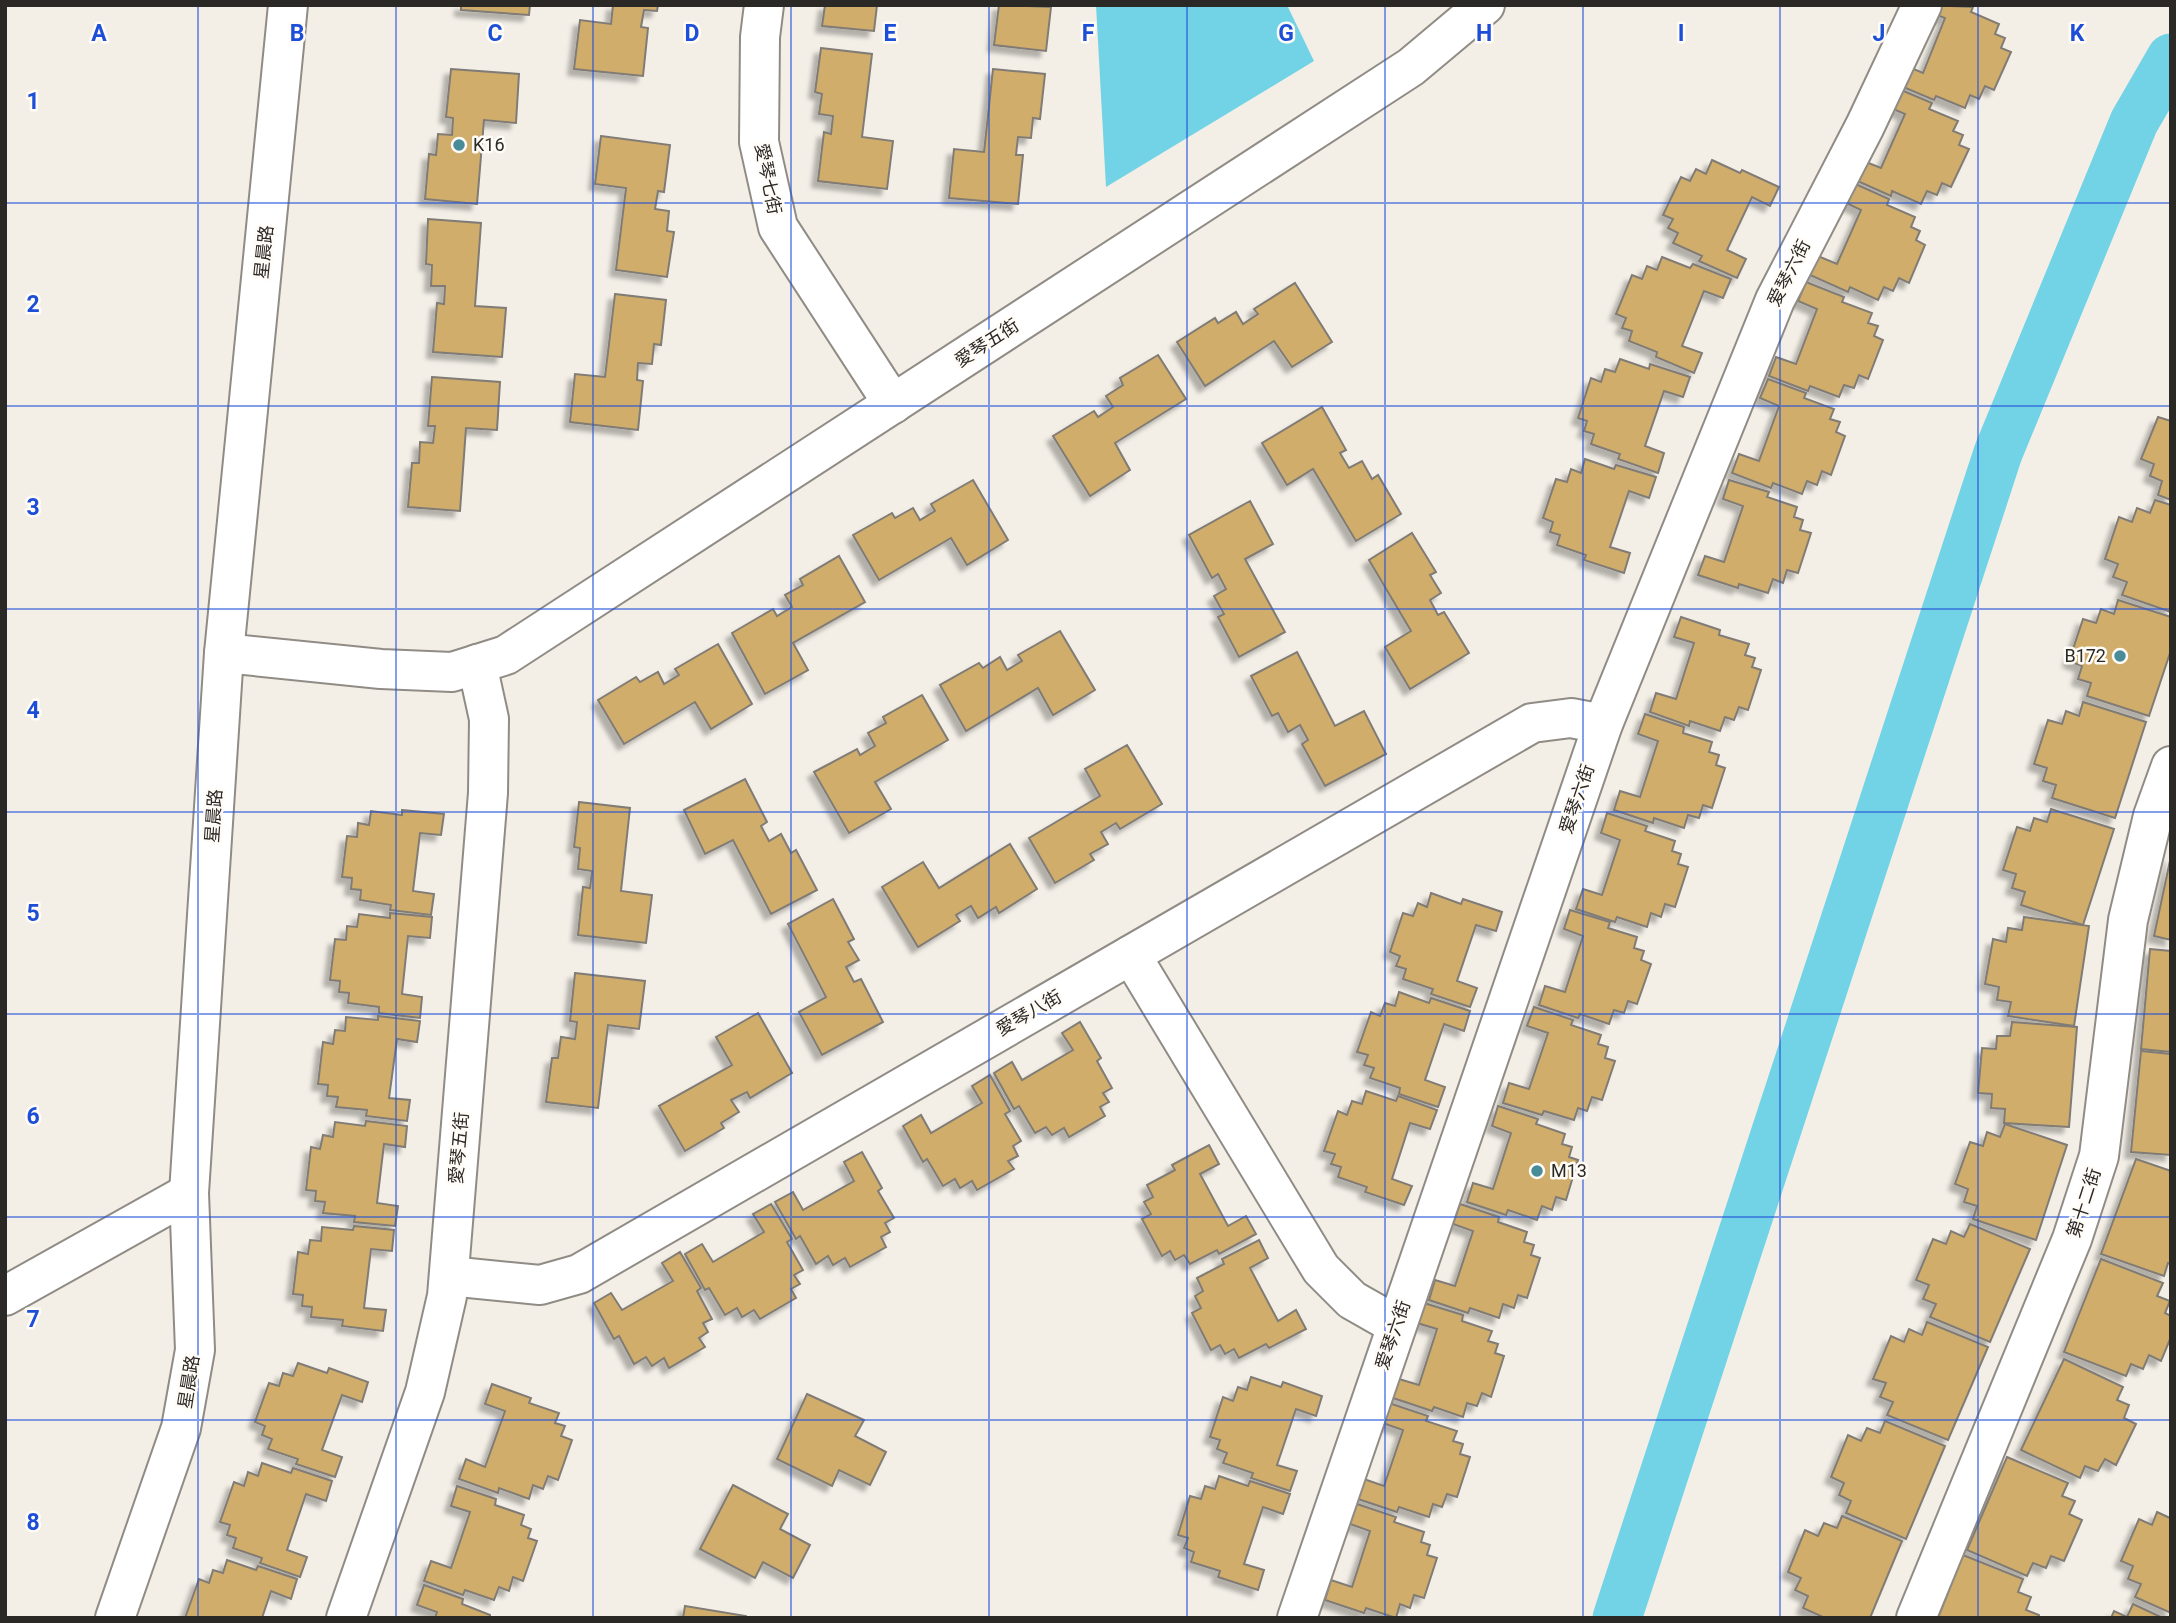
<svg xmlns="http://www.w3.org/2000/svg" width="2176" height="1623" font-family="Roboto,'Noto Sans SC',sans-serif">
<defs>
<filter id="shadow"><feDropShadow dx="-6" dy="6" stdDeviation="2" flood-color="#0004"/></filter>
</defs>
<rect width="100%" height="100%" fill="#f3efe7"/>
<polygon fill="#71d3e5" points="1096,5 1287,5 1314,61 1106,187"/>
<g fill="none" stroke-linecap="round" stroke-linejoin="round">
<polyline stroke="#71d3e5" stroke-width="49" points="1617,1618 1998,453 2134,122 2171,58"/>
</g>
<g fill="#d0ad6a" stroke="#807c75" stroke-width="2" filter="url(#shadow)">
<polygon points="461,5 530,5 529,15 461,10"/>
<polygon points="613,5 658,5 657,11 644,10 641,27 648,28 643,76 574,69 580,20 611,24"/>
<polygon points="825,5 877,5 874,31 822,26"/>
<polygon points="999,5 1051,7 1046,51 994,45"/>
<polygon points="1929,5 1973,7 1971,12 1999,24 1995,34 2005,38 2001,48 2011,52 1994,90 1985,86 1979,99 1970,95 1965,108 1936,96 1934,100 1896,84 1904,65 1923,73 1945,18 1926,11"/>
<polygon points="821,48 872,54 862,137 893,141 887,189 818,181 824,132 831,134 833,116 819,114 822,94 815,92"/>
<polygon points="451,69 519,74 516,123 484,120 477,204 425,199 429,154 436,155 438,134 452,135 453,118 446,117"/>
<polygon points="993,69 1045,74 1040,119 1033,118 1031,138 1018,137 1016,155 1023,155 1018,204 949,198 954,149 984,152"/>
<polygon points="1894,87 1932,103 1929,109 1958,121 1953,131 1963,135 1959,145 1969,149 1951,187 1942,183 1937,195 1927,191 1921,204 1892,191 1891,196 1853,179 1861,160 1881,168 1905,114 1886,106"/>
<polygon points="601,136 670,145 664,192 658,191 655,209 669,211 667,231 674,232 667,277 616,270 626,188 595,184"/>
<polygon points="1712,160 1740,173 1742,170 1779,187 1770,206 1752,197 1727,250 1746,259 1737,278 1699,261 1702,256 1673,243 1678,233 1668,228 1673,219 1663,215 1681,177 1690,181 1696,169 1706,174"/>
<polygon points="1851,182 1889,199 1887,205 1915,217 1911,227 1920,231 1916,240 1925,245 1909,283 1899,278 1893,291 1884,287 1878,300 1850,287 1848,292 1810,275 1818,256 1837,264 1861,210 1842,201"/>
<polygon points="428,219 481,223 475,306 506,308 502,357 433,352 437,303 444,304 445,286 431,286 432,265 426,264"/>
<polygon points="1662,257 1690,268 1693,264 1731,279 1723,298 1704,291 1682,346 1702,353 1694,373 1656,357 1657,352 1629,341 1632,331 1622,328 1626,318 1616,314 1632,275 1642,279 1647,266 1657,270"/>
<polygon points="1806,282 1844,297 1842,302 1872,313 1868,323 1878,326 1874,336 1883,340 1868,379 1859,375 1854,388 1844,385 1839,397 1810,386 1808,391 1769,376 1776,357 1796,364 1817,309 1798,301"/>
<polygon points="1295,283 1332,342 1292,367 1274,341 1205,386 1177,342 1215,318 1218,323 1236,312 1243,324 1258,314 1254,309"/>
<polygon points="615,294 666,300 661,345 654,344 652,364 638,363 637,380 643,381 638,430 570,422 575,374 605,377"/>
<polygon points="1158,355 1186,399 1115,443 1130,470 1090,496 1053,436 1094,411 1098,417 1113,407 1106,396 1123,385 1120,378"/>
<polygon points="1620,359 1649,369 1650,364 1690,377 1683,397 1664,391 1645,446 1664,453 1658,473 1618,459 1620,454 1591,444 1594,434 1584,431 1587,421 1578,418 1591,378 1601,382 1605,369 1615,372"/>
<polygon points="432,377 500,382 497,430 466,428 460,511 408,507 412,463 419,463 420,442 433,443 435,426 428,426"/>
<polygon points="1768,379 1806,393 1804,398 1834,409 1830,419 1840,422 1836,432 1845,436 1831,475 1822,471 1817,485 1807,481 1802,494 1773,483 1771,488 1732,473 1739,454 1759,461 1779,406 1760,398"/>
<polygon points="1322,407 1346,450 1340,453 1349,468 1362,461 1372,479 1378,475 1401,514 1356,541 1313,469 1287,485 1262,443"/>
<polygon points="2158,417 2171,421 2171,500 2158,495 2162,481 2150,476 2154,464 2141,459"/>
<polygon points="1585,459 1614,469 1616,465 1656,477 1649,498 1629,491 1610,547 1630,553 1624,573 1584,560 1586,555 1557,545 1560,535 1550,532 1553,522 1543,518 1556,479 1567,482 1571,469 1581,473"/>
<polygon points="973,480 1008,540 967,565 951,538 879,580 853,535 892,513 895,518 913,508 920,520 935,511 931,504"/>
<polygon points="1729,480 1769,492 1767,497 1797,507 1794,517 1803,520 1800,530 1811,533 1798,573 1787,570 1783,583 1773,579 1768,593 1739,584 1738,588 1698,575 1705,556 1724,562 1743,506 1723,499"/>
<polygon points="2155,500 2171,505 2171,612 2122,595 2127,582 2113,577 2118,564 2105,559 2119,517 2132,522 2137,508 2150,513"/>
<polygon points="1250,501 1273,544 1245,559 1285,632 1239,657 1218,617 1224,614 1214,596 1226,589 1218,574 1212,578 1189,535"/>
<polygon points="1412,533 1436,572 1430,575 1441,593 1430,600 1438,615 1444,612 1469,653 1410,689 1385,647 1411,631 1369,560"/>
<polygon points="839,556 865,602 793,643 808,670 765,694 732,633 773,609 777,616 792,607 785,595 803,585 800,579"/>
<polygon points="2118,600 2171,617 2171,650 2149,716 2087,696 2091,683 2078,679 2082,666 2069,661 2083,619 2096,623 2101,609 2114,614"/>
<polygon points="1681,617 1720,630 1719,635 1749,644 1745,655 1755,658 1752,667 1761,670 1748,710 1739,707 1734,720 1725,717 1720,731 1690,721 1689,726 1650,712 1656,693 1676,699 1694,643 1674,637"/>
<polygon points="1060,631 1095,690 1053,715 1038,688 966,731 940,685 979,663 983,668 1000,657 1007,670 1022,661 1018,655"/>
<polygon points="718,644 752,704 711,729 695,702 624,744 598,700 636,677 640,682 658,672 664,684 679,675 675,669"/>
<polygon points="1297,652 1335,726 1364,711 1386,754 1325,786 1302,744 1308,740 1300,725 1288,732 1278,713 1272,716 1251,676"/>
<polygon points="922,695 948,740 875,782 891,809 849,833 814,772 857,749 860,755 875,746 868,733 886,723 883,717"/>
<polygon points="2083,702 2146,722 2115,818 2052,798 2056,785 2043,781 2047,768 2034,764 2048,720 2062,724 2066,711 2079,716"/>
<polygon points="1645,714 1684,727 1683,733 1712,742 1709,752 1719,755 1716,765 1725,768 1712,808 1703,805 1699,818 1688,815 1684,828 1654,818 1653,823 1614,810 1620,791 1640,797 1658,741 1638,734"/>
<polygon points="1127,745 1162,804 1120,829 1116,823 1101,832 1108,844 1090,854 1094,860 1055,883 1029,838 1100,796 1085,769"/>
<polygon points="745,779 767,822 761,826 769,841 781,834 791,853 796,850 817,890 771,914 733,840 705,854 684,810"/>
<polygon points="579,802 630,808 621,891 652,895 646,943 578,935 583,887 590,888 592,871 578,869 580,848 574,847"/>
<polygon points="2051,809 2114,829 2083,925 2021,905 2025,892 2012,888 2016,874 2003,870 2017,827 2030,831 2034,818 2047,822"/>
<polygon points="402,810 444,814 441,835 420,833 413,891 434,894 431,915 390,910 391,905 360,900 361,890 351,889 352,878 342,877 347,836 357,837 358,823 369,825 371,811 402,815"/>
<polygon points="1607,813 1647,826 1645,831 1675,841 1672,851 1681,854 1678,864 1688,867 1675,907 1665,904 1661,917 1651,913 1647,927 1617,917 1615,922 1576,909 1583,889 1602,895 1620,840 1601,833"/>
<polygon points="1010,844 1037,889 999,913 996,907 978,918 971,906 956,915 960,921 918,947 882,887 923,862 939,888"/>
<polygon points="2171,856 2171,940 2154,936"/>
<polygon points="1431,893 1461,904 1463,899 1502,912 1496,931 1476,925 1457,981 1477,988 1470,1007 1431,994 1433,989 1403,979 1406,969 1396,966 1400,956 1390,952 1403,913 1413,916 1418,903 1427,907"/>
<polygon points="833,899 854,939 848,942 859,960 846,967 854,982 861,979 883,1022 822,1055 799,1012 826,997 788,924"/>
<polygon points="1570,910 1610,922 1608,928 1637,937 1634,948 1644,951 1641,960 1651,964 1637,1004 1628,1001 1624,1013 1614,1010 1609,1024 1580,1014 1578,1018 1539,1005 1545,986 1565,992 1583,936 1564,929"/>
<polygon points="390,913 432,917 430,938 408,936 402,994 422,997 420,1018 379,1013 379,1007 348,1003 349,993 339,992 340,981 330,980 335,939 346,940 347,926 357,927 359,914 390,918"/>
<polygon points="2024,917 2089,926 2074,1026 2008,1016 2011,1002 1997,1000 1999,987 1985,984 1993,939 2006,942 2008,928 2022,930"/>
<polygon points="2150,949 2171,951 2171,1052 2141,1049"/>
<polygon points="575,973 645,981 639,1029 608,1025 598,1108 546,1102 552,1058 558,1058 561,1037 575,1039 577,1022 570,1021"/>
<polygon points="1399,992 1429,1003 1431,998 1470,1011 1464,1031 1444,1024 1425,1080 1445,1087 1438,1107 1399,1094 1400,1088 1370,1078 1374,1068 1364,1065 1368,1055 1357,1052 1371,1012 1380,1016 1385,1003 1395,1006"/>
<polygon points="1534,1007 1573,1020 1571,1025 1601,1035 1598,1044 1608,1047 1605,1058 1615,1061 1602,1100 1592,1097 1587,1111 1578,1108 1574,1120 1544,1111 1542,1115 1503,1103 1509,1083 1529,1089 1548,1033 1527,1026"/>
<polygon points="758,1013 792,1073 750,1098 747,1092 731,1100 739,1112 721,1123 724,1128 685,1151 659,1106 732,1065 716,1037"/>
<polygon points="378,1016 420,1021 417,1042 397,1039 389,1098 410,1100 407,1121 366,1116 367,1110 336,1107 338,1097 327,1096 328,1085 318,1084 323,1042 333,1044 335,1030 345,1031 346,1017 378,1020"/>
<polygon points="1080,1022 1101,1058 1097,1061 1112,1088 1103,1093 1109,1102 1100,1107 1105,1116 1069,1137 1064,1128 1052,1135 1046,1127 1035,1133 1019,1106 1014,1109 994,1073 1012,1062 1022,1080 1073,1050 1062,1033"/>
<polygon points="2012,1022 2077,1027 2069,1127 2004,1123 2005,1109 1991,1108 1992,1094 1978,1093 1982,1048 1996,1049 1997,1036 2010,1036"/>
<polygon points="2141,1051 2171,1054 2171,1155 2131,1152"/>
<polygon points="990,1075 1010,1111 1005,1114 1021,1141 1013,1146 1018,1156 1008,1161 1014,1169 977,1190 972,1181 960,1188 955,1179 943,1186 927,1159 923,1162 903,1126 921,1115 931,1133 982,1103 972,1086"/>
<polygon points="1366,1091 1396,1101 1398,1096 1437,1110 1430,1129 1410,1123 1392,1179 1412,1186 1404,1205 1365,1192 1367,1187 1338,1177 1341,1167 1331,1164 1335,1154 1324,1151 1338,1111 1347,1115 1352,1101 1362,1104"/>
<polygon points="1498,1106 1538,1119 1536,1124 1565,1134 1562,1144 1572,1147 1569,1157 1578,1160 1566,1200 1556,1197 1552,1210 1542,1206 1537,1220 1508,1210 1506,1215 1467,1202 1473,1183 1493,1189 1511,1133 1492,1126"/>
<polygon points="366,1121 407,1126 405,1147 384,1144 377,1203 398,1206 395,1226 354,1222 355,1216 323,1213 325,1202 315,1201 316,1191 306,1190 311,1147 320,1149 323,1135 333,1137 335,1122 365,1126"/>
<polygon points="2005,1124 2067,1145 2036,1240 1973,1219 1977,1206 1964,1202 1968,1189 1955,1184 1970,1142 1983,1146 1987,1132 2000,1137"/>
<polygon points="1209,1145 1219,1164 1200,1174 1228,1226 1246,1216 1256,1234 1219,1254 1217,1250 1190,1264 1184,1255 1175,1260 1170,1251 1162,1256 1142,1219 1151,1214 1144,1202 1153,1197 1147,1185 1175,1170 1172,1165"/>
<polygon points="862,1152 882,1188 878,1191 894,1218 885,1223 890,1232 881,1237 886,1247 850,1267 845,1258 833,1265 828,1256 816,1264 800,1236 796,1239 775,1202 793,1192 803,1210 854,1181 844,1162"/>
<polygon points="2136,1159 2171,1171 2171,1264 2168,1263 2164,1276 2101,1254"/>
<polygon points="771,1204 792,1239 787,1242 803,1270 794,1275 800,1284 791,1289 796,1298 760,1319 754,1310 742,1317 737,1308 725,1315 709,1288 705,1290 685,1254 702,1244 713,1262 764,1232 753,1214"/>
<polygon points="1460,1204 1499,1217 1498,1222 1527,1232 1524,1242 1534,1245 1531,1255 1540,1258 1527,1298 1518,1295 1514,1308 1503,1304 1499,1318 1470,1308 1468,1313 1429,1300 1435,1280 1455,1286 1473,1231 1453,1224"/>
<polygon points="1970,1224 2030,1249 1990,1342 1930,1317 1936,1304 1923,1299 1929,1285 1916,1280 1933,1239 1946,1244 1951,1231 1964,1237"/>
<polygon points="354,1226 394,1230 392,1251 371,1249 364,1308 386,1310 383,1331 342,1326 343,1320 311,1317 312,1307 302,1306 303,1295 293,1294 298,1252 308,1254 310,1240 321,1241 322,1227 353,1230"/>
<polygon points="1259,1240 1268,1258 1250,1268 1278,1321 1296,1310 1306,1329 1269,1348 1266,1344 1239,1358 1234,1349 1225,1354 1220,1345 1211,1350 1192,1313 1201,1308 1195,1296 1203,1291 1197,1278 1224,1264 1222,1259"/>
<polygon points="680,1252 701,1288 697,1291 712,1319 703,1323 708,1332 699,1338 705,1347 669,1368 664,1358 652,1366 646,1357 634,1364 619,1336 614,1339 594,1303 611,1293 622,1310 673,1281 662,1263"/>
<polygon points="2101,1259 2163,1283 2157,1296 2170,1301 2165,1313 2171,1316 2171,1337 2161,1361 2149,1355 2143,1369 2131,1364 2126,1376 2064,1352"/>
<polygon points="1424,1303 1463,1315 1462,1321 1492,1331 1488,1341 1498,1344 1495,1353 1504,1356 1491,1397 1482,1393 1477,1406 1467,1403 1463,1417 1434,1407 1432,1411 1393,1398 1399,1379 1419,1385 1437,1329 1417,1323"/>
<polygon points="1927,1322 1988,1347 1948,1440 1887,1415 1893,1402 1880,1397 1886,1383 1873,1379 1891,1336 1904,1342 1909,1329 1922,1335"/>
<polygon points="2064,1359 2123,1387 2117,1400 2129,1405 2124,1418 2136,1424 2116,1465 2105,1459 2098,1471 2085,1466 2080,1478 2021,1450"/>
<polygon points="298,1363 327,1373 329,1368 368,1382 362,1402 342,1395 322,1450 342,1457 335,1477 296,1464 298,1459 268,1449 272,1439 262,1435 265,1426 255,1422 269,1383 279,1386 283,1373 293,1376"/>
<polygon points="1251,1377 1281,1387 1283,1382 1322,1396 1316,1416 1296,1409 1277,1465 1297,1471 1290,1491 1251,1478 1253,1473 1223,1463 1227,1453 1217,1449 1220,1440 1210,1437 1223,1397 1233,1401 1238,1387 1247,1390"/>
<polygon points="492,1384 531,1398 529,1403 559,1413 555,1423 565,1426 561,1436 572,1440 558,1480 548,1476 543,1489 533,1485 529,1499 499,1488 498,1493 459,1479 466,1459 485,1467 505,1411 485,1404"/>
<polygon points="807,1394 864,1420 855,1436 886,1452 870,1485 839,1470 832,1486 777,1459"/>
<polygon points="1389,1403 1428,1416 1426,1421 1457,1431 1453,1441 1463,1444 1460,1454 1470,1457 1457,1497 1447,1494 1442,1507 1433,1504 1429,1517 1399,1507 1397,1512 1358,1499 1364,1479 1384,1486 1403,1430 1383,1423"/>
<polygon points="1885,1421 1945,1446 1906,1539 1846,1513 1851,1501 1839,1495 1844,1483 1831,1477 1848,1435 1861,1441 1867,1428 1880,1433"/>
<polygon points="2007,1457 2068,1483 2062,1496 2075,1501 2069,1514 2082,1520 2064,1561 2051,1556 2046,1568 2033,1563 2027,1576 1967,1550"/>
<polygon points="262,1463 291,1473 293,1468 332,1481 326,1501 306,1494 287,1550 307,1557 300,1577 260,1563 262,1558 233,1548 236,1538 227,1535 230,1525 220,1522 234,1482 244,1486 248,1472 258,1476"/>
<polygon points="1219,1476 1248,1486 1250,1481 1290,1494 1283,1514 1263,1507 1244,1564 1264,1570 1258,1590 1218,1577 1220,1571 1191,1562 1194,1552 1184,1548 1188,1538 1178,1535 1190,1496 1201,1499 1205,1486 1215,1489"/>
<polygon points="733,1485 788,1514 780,1529 810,1545 793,1578 763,1562 755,1578 700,1549"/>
<polygon points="457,1486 496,1499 495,1505 524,1515 521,1525 531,1529 528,1538 537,1541 523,1581 513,1577 509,1591 499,1587 494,1600 465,1590 463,1595 424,1581 431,1561 451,1568 470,1512 451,1506"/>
<polygon points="1357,1504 1396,1517 1394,1522 1424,1532 1421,1542 1430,1545 1427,1555 1437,1558 1424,1598 1414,1595 1410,1608 1400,1604 1396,1618 1366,1608 1364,1613 1325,1600 1331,1580 1352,1587 1370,1531 1350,1524"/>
<polygon points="2157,1512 2170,1518 2171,1515 2171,1613 2135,1597 2141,1584 2128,1579 2133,1566 2121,1561 2139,1519 2152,1525"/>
<polygon points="1842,1516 1902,1541 1870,1618 1825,1618 1803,1608 1808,1596 1795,1590 1801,1578 1788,1572 1805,1530 1818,1536 1824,1523 1837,1528"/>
<polygon points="1963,1555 2023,1579 2018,1592 2031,1597 2026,1610 2039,1615 2038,1618 1938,1618"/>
<polygon points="227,1560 256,1570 258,1566 297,1579 291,1599 271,1591 262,1618 185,1618 199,1579 209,1583 213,1570 223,1573"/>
<polygon points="424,1585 463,1599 462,1604 490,1615 490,1618 435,1618 437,1612 417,1605"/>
<polygon points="2133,1604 2163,1618 2111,1618 2114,1611 2127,1617"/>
<polygon points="685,1606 746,1616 746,1618 683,1618"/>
</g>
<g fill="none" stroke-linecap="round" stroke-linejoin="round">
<g stroke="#908c85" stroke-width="42">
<g id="minor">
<polyline points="764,5 760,37 759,142 778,227 893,404"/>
<polyline points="224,653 381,669 452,672 506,655 1411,67 1485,5"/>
<polyline points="1131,955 1321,1269 1352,1300 1396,1325"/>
<polyline points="449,1276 540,1285 579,1274 1532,723 1571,718 1603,724"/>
<polyline points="346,1618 425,1392 447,1296 488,793 489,719 477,664"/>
<polyline points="1297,1618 1603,724 1775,300 1865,126 1922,5"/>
<polyline points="1916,1618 2072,1239 2099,1156 2128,920 2153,816 2171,766"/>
</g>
</g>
<g stroke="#908c85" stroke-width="42">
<g id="tertiary">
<polyline points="5,1296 189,1193"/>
<polyline points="115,1618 181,1428 195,1350 189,1193 224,653 288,5"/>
</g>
</g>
<use href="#minor" stroke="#fff" stroke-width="38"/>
<use href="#tertiary" stroke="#fff" stroke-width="38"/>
</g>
<path fill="none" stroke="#1d4ed8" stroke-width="2" stroke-opacity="0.55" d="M198 5V1618M396 5V1618M593 5V1618M791 5V1618M989 5V1618M1187 5V1618M1385 5V1618M1583 5V1618M1780 5V1618M1978 5V1618M5 203H2171M5 406H2171M5 609H2171M5 812H2171M5 1014H2171M5 1217H2171M5 1420H2171"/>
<g fill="#478c98" stroke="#fffcf7" stroke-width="2.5">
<circle cx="459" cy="145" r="7"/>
<circle cx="2120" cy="656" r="7"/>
<circle cx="1537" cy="1171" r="7"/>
</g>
<g text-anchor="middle" stroke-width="5" stroke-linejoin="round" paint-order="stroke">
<g font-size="18" fill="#2b2926" stroke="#fffcf7" text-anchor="start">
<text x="473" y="151">K16</text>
<text x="2106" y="662" text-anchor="end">B172</text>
<text x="1551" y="1177">M13</text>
</g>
<g font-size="18" fill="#2b2926" stroke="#fffcf7">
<text transform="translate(768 179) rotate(79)" y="6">愛琴七街</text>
<text transform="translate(264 252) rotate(-84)" y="6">星晨路</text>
<text transform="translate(1789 273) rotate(-63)" y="6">爱琴六街</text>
<text transform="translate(987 343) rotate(-33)" y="6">愛琴五街</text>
<text transform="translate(1577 799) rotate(-71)" y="6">爱琴六街</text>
<text transform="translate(214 816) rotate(-86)" y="6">星晨路</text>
<text transform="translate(1029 1013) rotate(-30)" y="6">愛琴八街</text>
<text transform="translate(459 1148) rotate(-85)" y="6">愛琴五街</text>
<text transform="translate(2084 1203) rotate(-72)" y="6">第十二街</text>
<text transform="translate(1393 1335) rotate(-71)" y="6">爱琴六街</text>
<text transform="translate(189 1382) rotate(-81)" y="6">星晨路</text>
</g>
</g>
<g font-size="23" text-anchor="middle" font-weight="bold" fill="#1d4ed8" stroke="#fffcf7" stroke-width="5" stroke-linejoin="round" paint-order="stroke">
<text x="99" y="41">A</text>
<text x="297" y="41">B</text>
<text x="495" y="41">C</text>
<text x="692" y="41">D</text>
<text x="890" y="41">E</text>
<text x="1088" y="41">F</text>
<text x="1286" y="41">G</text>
<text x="1484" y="41">H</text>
<text x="1681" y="41">I</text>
<text x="1879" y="41">J</text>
<text x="2077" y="41">K</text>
<text x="33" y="109">1</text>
<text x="33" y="312">2</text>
<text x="33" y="515">3</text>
<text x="33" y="718">4</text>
<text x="33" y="921">5</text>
<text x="33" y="1124">6</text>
<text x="33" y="1327">7</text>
<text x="33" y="1530">8</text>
</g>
<rect width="2176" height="1623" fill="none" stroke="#2b2926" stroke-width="14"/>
</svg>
